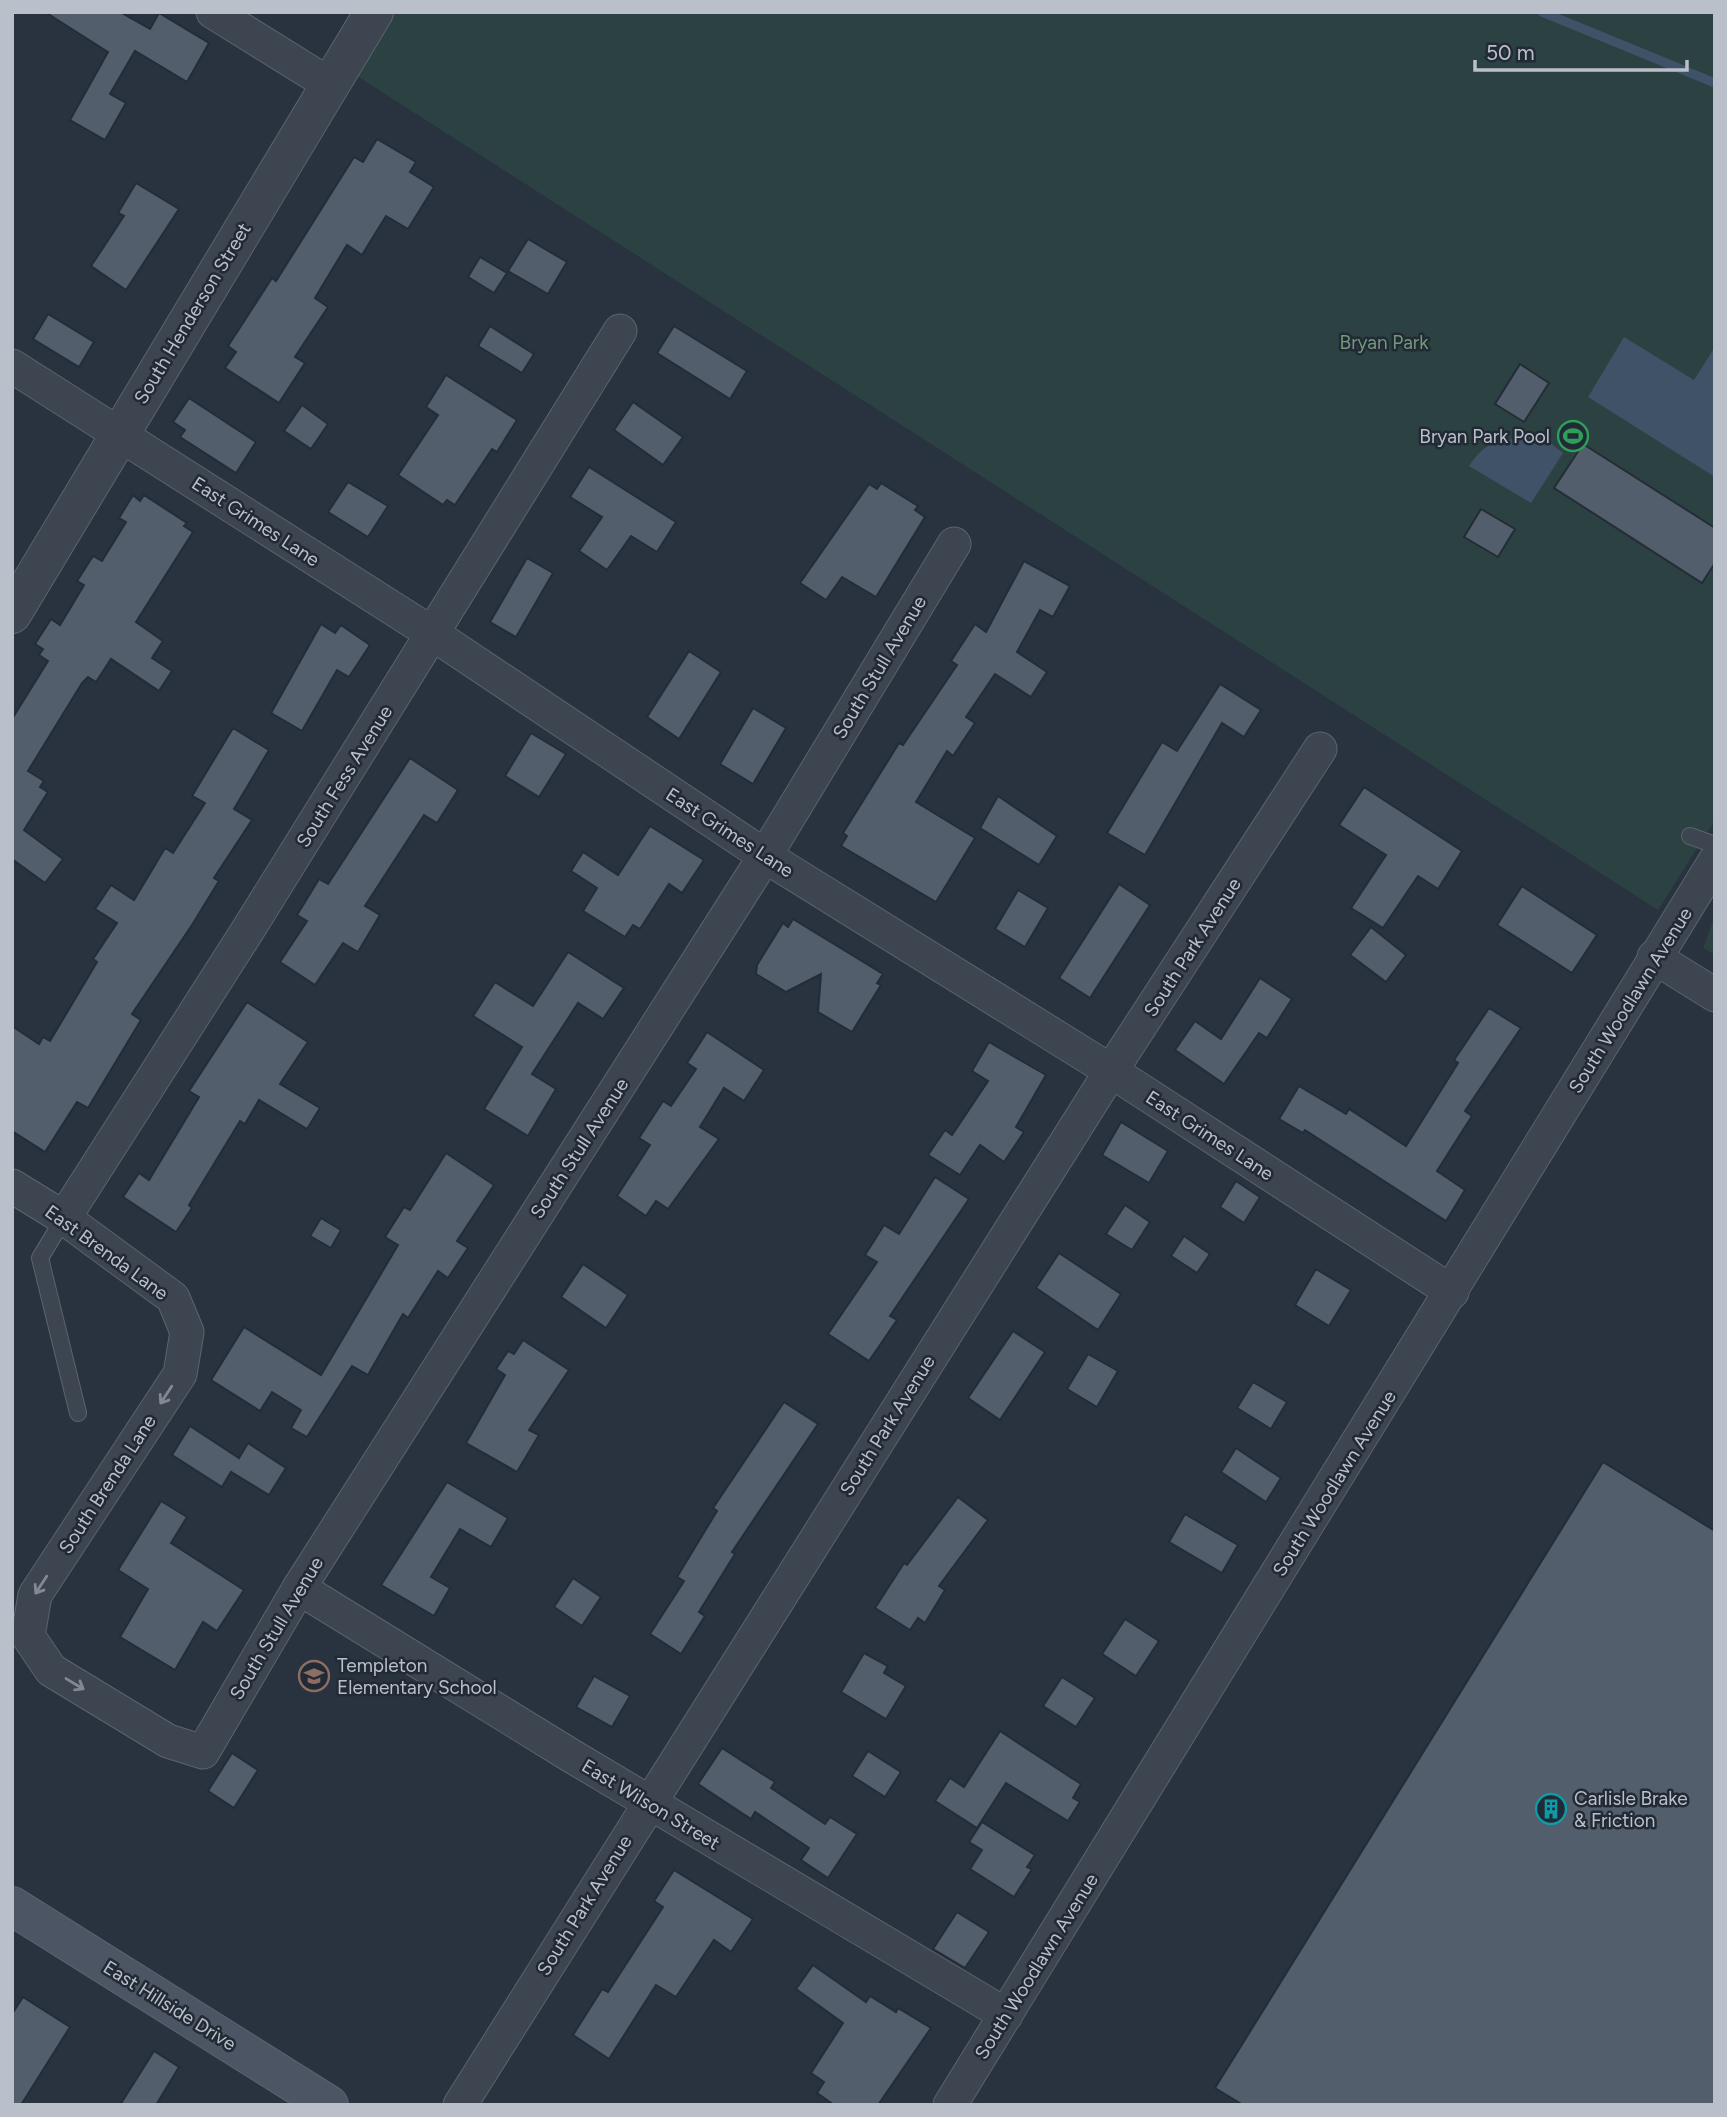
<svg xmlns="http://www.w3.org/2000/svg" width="1727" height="2117" font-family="Figtree,sans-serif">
<rect width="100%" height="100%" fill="#293340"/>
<g fill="#2c4142">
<polygon points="395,12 1715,12 1715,820 1658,910 357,76"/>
<polygon points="1715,916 1715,955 1703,948"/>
</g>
<g fill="#405268">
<polygon points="1624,337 1694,380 1715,347 1715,477 1588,397"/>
<path d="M1524 436 1545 439 1563 453 1531 503 1469 466C1488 438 1495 445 1524 436Z"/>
</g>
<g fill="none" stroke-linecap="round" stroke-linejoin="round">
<polyline stroke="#405268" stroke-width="9" points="1542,12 1715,83"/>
</g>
<g fill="#525e6b" stroke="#242c37" stroke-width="2">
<polygon points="45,12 120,12 150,29 159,13 209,43 187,82 135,51 110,94 126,103 105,140 70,120 108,52"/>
<polygon points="377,139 416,162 410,172 434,187 408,229 386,216 362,255 347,245 315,298 328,307 295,357 305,363 279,403 225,368 236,352 228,346 272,278 276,281 354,157 363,162"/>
<polygon points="136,183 179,209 126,290 91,266 124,216 118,213"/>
<polygon points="528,239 567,262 548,294 508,271"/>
<polygon points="480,257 507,273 494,293 468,277"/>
<polygon points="48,314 94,342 79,367 33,339"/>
<polygon points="490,326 534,354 522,373 478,346"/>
<polygon points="674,326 747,371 730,399 657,353"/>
<polygon points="1520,364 1549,383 1524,422 1495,404"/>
<polygon points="446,375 517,420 497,452 492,449 455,505 447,500 443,505 398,475 438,415 426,407"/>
<polygon points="189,398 256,442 236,473 180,437 185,430 173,422"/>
<polygon points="633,402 683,437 663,465 614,430"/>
<polygon points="302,405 328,424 311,449 284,431"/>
<polygon points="1583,444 1715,528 1715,563 1702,583 1554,488"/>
<polygon points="589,467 676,522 657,552 631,536 607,570 579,551 602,517 570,497"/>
<polygon points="348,482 388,506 368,537 328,512"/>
<polygon points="881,483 918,506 915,510 925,517 876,597 842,577 826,600 800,583 869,484 877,489"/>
<polygon points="133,495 140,501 144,495 187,523 184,526 193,532 136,622 163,641 152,658 172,671 159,691 111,659 96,682 88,677 82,683 28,771 44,781 40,787 48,792 24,830 63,859 45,883 12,859 12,719 48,661 39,655 43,649 35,644 51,619 60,625 84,585 77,581 93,556 102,561 126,522 119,518"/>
<polygon points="1481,509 1515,529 1498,557 1464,537"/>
<polygon points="527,558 553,573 516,637 490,622"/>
<polygon points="1024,561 1070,586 1053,617 1040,610 1017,652 1047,672 1031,697 995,674 966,717 975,723 953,756 947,751 916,802 975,838 936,902 841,846 847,836 843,833 899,743 903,745 957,665 951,661 975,624 986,632"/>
<polygon points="321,624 335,633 341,625 370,645 349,677 337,670 302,731 271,713"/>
<polygon points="689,651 721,672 679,739 647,717"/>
<polygon points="1220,684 1261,710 1244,737 1222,723 1145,855 1107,833 1162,742 1177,751"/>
<polygon points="753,708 786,728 753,784 720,764"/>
<polygon points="233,728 269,750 234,809 252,820 214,878 219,881 192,925 132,1014 141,1020 88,1108 77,1102 45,1152 12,1131 12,1026 39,1044 43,1037 50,1041 97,962 93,959 117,923 95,909 111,885 134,900 165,848 173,853 205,803 192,796"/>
<polygon points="531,733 566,754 539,797 505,776"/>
<polygon points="410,758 458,790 437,823 424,815 365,906 380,915 358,952 343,943 315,985 280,962 307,921 297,915 319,879 328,884"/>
<polygon points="1364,787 1462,851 1438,889 1418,876 1383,928 1351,908 1386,855 1339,825"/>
<polygon points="998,796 1057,836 1039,865 980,828"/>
<polygon points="650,826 704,860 682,893 669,884 640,929 633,925 625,937 583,911 597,888 571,871 583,852 618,875"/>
<polygon points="1119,884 1150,905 1090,998 1059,978"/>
<polygon points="1522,886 1597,935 1572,973 1497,925"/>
<polygon points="1018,890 1048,908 1025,947 995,929"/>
<polygon points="793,919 883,974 877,983 881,985 852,1032 818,1012 821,974 786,992 756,974 757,965 783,923 788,927"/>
<polygon points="1371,927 1406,955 1386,982 1350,955"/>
<polygon points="568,952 624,988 603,1019 578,1003 532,1074 556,1089 528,1136 484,1109 522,1047 473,1016 495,982 533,1006"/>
<polygon points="1260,978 1292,999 1267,1038 1259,1033 1224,1084 1175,1050 1195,1021 1221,1039"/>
<polygon points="247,1002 308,1042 280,1084 320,1108 307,1129 259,1100 245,1124 240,1121 189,1205 192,1208 176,1232 123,1197 139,1173 149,1180 199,1097 189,1091"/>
<polygon points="1489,1008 1521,1028 1465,1111 1472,1116 1437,1171 1465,1190 1446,1221 1305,1130 1303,1133 1279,1119 1299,1086 1346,1114 1349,1109 1406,1146 1458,1063 1454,1060"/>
<polygon points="707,1032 764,1070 744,1101 724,1088 700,1127 719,1139 668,1209 656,1201 646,1216 617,1196 650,1145 639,1138 663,1101 671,1106 696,1069 687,1063"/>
<polygon points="989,1042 1046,1075 1016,1127 1024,1132 1004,1162 980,1145 960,1175 928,1155 945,1130 952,1135 988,1081 972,1071"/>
<polygon points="1121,1122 1168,1151 1149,1183 1102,1155"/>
<polygon points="446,1153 494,1185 457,1241 468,1248 448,1278 438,1271 408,1318 403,1314 368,1375 352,1366 307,1437 291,1428 301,1410 272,1392 260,1411 211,1380 244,1327 321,1375 398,1245 385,1237 404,1207 410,1210"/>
<polygon points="935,1177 969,1199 890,1316 897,1320 869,1361 828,1334 877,1262 865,1255 884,1225 899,1234"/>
<polygon points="1236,1181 1260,1197 1244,1223 1220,1207"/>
<polygon points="1125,1205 1150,1222 1132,1250 1106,1234"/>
<polygon points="321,1218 341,1230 331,1248 310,1236"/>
<polygon points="1184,1236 1210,1254 1197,1273 1171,1256"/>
<polygon points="1059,1253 1121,1294 1098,1330 1036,1288"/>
<polygon points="583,1264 628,1295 606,1328 561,1297"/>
<polygon points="1316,1269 1351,1290 1329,1326 1295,1305"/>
<polygon points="1013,1331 1045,1352 1000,1420 968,1398"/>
<polygon points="523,1340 569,1370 529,1430 539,1435 517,1472 466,1443 505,1375 496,1369 508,1351 514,1354"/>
<polygon points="1088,1354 1118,1371 1097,1407 1067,1389"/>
<polygon points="1253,1382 1287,1402 1271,1429 1237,1408"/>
<polygon points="784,1402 818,1424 732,1552 735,1554 699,1612 705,1616 681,1654 650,1634 684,1581 677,1577 717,1511 713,1508"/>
<polygon points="190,1426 239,1458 248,1443 286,1468 269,1495 231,1472 222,1487 172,1455"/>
<polygon points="1236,1448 1281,1478 1266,1502 1221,1472"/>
<polygon points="1603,1462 1715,1531 1715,2105 1243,2105 1215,2088"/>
<polygon points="447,1482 508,1518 491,1547 460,1529 431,1577 450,1588 434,1616 381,1585"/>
<polygon points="958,1497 988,1520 939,1586 945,1590 925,1623 918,1618 910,1630 875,1608 904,1563 907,1565"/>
<polygon points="161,1501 187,1517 171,1543 244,1590 217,1631 203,1622 175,1670 120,1637 148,1589 118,1570"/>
<polygon points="1185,1514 1238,1545 1222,1573 1169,1542"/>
<polygon points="573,1578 601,1597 582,1626 554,1607"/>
<polygon points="1125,1619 1159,1641 1136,1676 1102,1654"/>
<polygon points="864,1653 888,1666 884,1673 906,1686 886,1719 841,1692"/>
<polygon points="594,1676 630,1696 612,1727 576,1707"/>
<polygon points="1062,1677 1095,1698 1076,1727 1043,1706"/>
<polygon points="1000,1731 1081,1784 1073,1798 1080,1802 1068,1821 1006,1783 977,1828 935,1801 950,1778 964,1787"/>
<polygon points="722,1748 775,1782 771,1788 825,1824 830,1817 857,1834 828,1878 801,1860 809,1848 755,1812 751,1819 698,1784"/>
<polygon points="868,1751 901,1772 885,1797 852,1776"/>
<polygon points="232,1753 258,1770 234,1808 208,1791"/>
<polygon points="982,1822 1035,1855 1027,1867 1032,1869 1014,1897 970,1869 982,1850 969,1842"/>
<polygon points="674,1870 753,1919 731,1952 714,1940 676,1997 656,1985 609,2059 573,2035 602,1989 608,1992 663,1907 654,1901"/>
<polygon points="957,1912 989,1932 965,1968 933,1949"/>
<polygon points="813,1965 866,2002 870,1996 896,2012 898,2008 931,2028 878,2105 834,2105 817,2093 824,2082 811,2073 843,2023 796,1989"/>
<polygon points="23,1997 70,2027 21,2105 12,2105 12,2014"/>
<polygon points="154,2051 179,2067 156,2105 120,2105"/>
</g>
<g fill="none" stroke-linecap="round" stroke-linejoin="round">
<g stroke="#5b636d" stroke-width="18">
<g id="service">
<polyline points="1690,836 1715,845"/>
<polyline points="64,1218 40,1258 78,1413"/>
</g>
</g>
<g stroke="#5b636d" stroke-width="35">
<g id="minor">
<polyline points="213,12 329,84"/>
<polyline points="12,366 433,634 765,856 1111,1071 1452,1292"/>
<polyline points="1654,957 1715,995"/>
<polyline points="12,1186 64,1218 173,1298 187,1332 180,1374 35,1595 28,1636 51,1670 168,1741 203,1752 299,1588 765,856 954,544"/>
<polyline points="64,1218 246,933 620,331"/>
<polyline points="299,1588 570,1755 1006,2015"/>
<polyline points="460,2105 1111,1071 1320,749"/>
<polyline points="950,2105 1715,861"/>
</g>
</g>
<g stroke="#5b636d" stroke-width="40">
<polyline id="tertiary" points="12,614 374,12"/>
</g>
<g stroke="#5b636d" stroke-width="40">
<polyline id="secondary" points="12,1906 329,2105"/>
</g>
<use href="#service" stroke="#3d4550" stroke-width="16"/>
<use href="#minor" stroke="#3d4550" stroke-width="33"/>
<use href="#tertiary" stroke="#3d4550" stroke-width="38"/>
<use href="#secondary" stroke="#4b5563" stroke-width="38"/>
</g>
<defs><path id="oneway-shaft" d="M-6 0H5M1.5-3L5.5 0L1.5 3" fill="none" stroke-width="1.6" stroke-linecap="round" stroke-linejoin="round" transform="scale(1.75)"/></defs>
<g stroke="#828993">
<use href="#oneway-shaft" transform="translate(166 1395) rotate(123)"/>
<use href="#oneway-shaft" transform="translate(41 1585) rotate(123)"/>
<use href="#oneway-shaft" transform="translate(75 1684) rotate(31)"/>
</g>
<defs>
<g id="stadium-ring" transform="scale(1.575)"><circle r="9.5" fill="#222a35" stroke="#2e9e5b" stroke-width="1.5"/><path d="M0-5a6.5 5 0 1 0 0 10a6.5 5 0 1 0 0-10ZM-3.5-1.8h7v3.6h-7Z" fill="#2e9e5b"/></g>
<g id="school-ring" transform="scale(1.575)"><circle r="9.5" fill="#222a35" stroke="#8d6e63" stroke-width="1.5"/><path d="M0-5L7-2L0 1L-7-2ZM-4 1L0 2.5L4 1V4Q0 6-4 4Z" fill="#8d6e63"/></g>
<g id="building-ring" transform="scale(1.575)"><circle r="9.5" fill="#222a35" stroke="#0f9aa8" stroke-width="1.5"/><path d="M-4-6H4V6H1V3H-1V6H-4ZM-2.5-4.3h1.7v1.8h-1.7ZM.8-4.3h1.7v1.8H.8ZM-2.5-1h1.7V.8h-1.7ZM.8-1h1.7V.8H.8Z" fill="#0f9aa8"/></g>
</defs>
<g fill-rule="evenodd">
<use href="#stadium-ring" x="1573" y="436"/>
<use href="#school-ring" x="314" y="1676"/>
<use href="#building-ring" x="1551" y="1809"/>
</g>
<g text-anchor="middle" stroke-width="5" stroke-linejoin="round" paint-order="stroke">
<g font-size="19" fill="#bac0ca" stroke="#222a35">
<text transform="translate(192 313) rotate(-59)" y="7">South Henderson Street</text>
<text transform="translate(256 521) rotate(33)" y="7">East Grimes Lane</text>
<text transform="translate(879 667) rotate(-59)" y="7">South Stull Avenue</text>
<text transform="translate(344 776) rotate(-58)" y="7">South Fess Avenue</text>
<text transform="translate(730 832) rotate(33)" y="7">East Grimes Lane</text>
<text transform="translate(1192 947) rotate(-57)" y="7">South Park Avenue</text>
<text transform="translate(1630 1000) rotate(-58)" y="7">South Woodlawn Avenue</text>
<text transform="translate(1210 1135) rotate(33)" y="7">East Grimes Lane</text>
<text transform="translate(579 1148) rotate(-57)" y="7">South Stull Avenue</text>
<text transform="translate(107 1252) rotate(36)" y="7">East Brenda Lane</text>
<text transform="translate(887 1425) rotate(-58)" y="7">South Park Avenue</text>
<text transform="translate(1334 1483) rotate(-58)" y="7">South Woodlawn Avenue</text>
<text transform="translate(107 1484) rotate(-57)" y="7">South Brenda Lane</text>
<text transform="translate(276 1628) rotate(-59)" y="7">South Stull Avenue</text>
<text transform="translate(651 1804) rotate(31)" y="7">East Wilson Street</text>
<text transform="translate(584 1905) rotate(-58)" y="7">South Park Avenue</text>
<text transform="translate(1036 1966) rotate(-58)" y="7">South Woodlawn Avenue</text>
<text transform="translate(170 2005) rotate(32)" y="7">East Hillside Drive</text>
</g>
<g font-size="19" fill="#73997b" stroke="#222a35">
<text x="1384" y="349">Bryan Park</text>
</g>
<g font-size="19" fill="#bac0ca" stroke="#222a35" text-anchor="start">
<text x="1550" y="443" text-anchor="end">Bryan Park Pool</text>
<text x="337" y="1672">Templeton<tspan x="337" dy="22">Elementary School</tspan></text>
<text x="1574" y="1805">Carlisle Brake<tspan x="1574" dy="22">&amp; Friction</tspan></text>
</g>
</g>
<rect width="1727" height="2117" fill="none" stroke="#bac0ca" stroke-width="28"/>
<path d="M1475 60v10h212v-10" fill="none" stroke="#bac0ca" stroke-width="3.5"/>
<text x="1486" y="60" font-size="21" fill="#bac0ca" stroke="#222a35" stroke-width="5" paint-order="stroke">50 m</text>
</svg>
